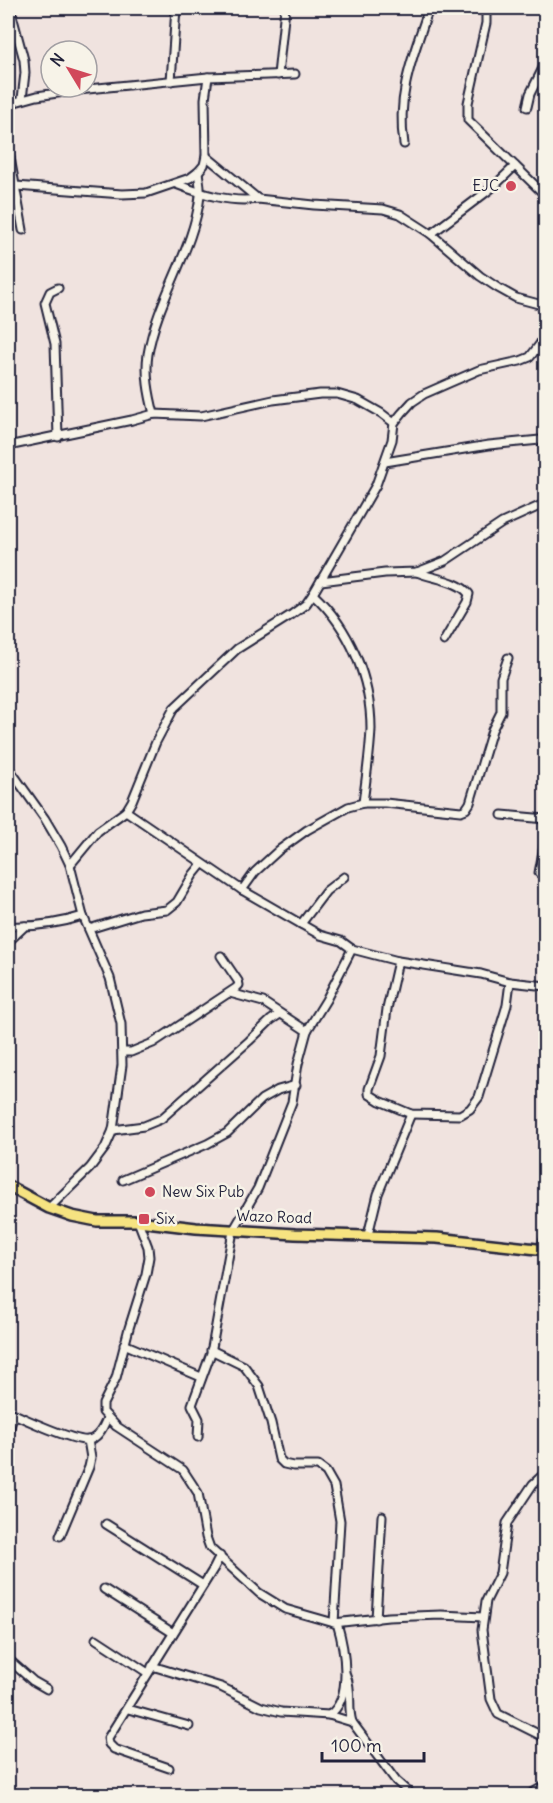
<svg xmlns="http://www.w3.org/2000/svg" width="553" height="1803" font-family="Delius,sans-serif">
<rect width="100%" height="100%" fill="#f0e3df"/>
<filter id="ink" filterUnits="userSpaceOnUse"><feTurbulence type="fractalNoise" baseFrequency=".0167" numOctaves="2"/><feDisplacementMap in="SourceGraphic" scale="12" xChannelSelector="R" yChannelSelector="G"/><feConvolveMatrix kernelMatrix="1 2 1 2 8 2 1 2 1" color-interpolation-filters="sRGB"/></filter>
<g filter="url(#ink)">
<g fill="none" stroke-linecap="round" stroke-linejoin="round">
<g stroke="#22223b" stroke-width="11">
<g id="minor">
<polyline points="10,8 24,60 25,73 22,99"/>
<polyline points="486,8 486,23 468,103 468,120 546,196"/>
<polyline points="538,8 546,11"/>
<polyline points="278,75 285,8"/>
<polyline points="171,81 176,8"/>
<polyline points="8,104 37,96 78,90 208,77 295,74"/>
<polyline points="527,107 530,94 546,62"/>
<path d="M404 144C396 94 414 54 429 8"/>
<polyline points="8,146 23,230"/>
<polyline points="206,156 258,199 314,205 383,209 400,214 431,234 480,276 498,288 516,298 546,306"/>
<path d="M176 184C202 194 230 203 258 199"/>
<polyline points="16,186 122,194 146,193 190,178 198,172 204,165 206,156 205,99 208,77"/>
<polyline points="431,234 493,187 515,166"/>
<polyline points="58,288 50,292 45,303 55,344 58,437"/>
<path d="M154 414C149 394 145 374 148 354 157 299 194 250 200 196 201 188 199 180 198 172"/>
<polyline points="8,446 132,420 154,414 201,416 273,400 320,394 337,394 358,400 381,413 394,423"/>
<polyline points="385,462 489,445 540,440"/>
<path d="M417 572C433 579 458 580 469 594L467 602 444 641"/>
<polyline points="321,581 385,573 417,572 445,561 502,523 546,503"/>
<path d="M313 594C350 628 371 679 371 729 370 754 366 778 363 803"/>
<polyline points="8,767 45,819 61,846 70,865 83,916 110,978 121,1024 122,1065 113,1130 105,1148 90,1168 49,1208"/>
<polyline points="126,811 242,890 320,935 341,941 352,949 398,961 481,974 510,982 546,986"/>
<polyline points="502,815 546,819"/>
<polyline points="70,865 98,831 126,811 132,801 156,742 174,708 237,649 291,615 306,604 313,594 376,485 392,440 394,423 402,413 412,402 424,394 449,383 479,370 520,361 530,357 540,344 546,332"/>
<polyline points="539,873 546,835"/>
<polyline points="242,890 255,872 279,850 307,830 348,807 363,803 385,803 461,811 466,809 470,803 492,730 501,712 501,678 508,658"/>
<polyline points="301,924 326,891 344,877"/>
<path d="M8 926C34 927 58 924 83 916"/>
<polyline points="89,929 141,913 167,910 177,902 193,875 202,864"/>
<polyline points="8,942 25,926"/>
<polyline points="398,961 387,1009 381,1056 369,1089 369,1094 380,1101 411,1114 460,1115 470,1109 479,1097 507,1005 510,982"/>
<polyline points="230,993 263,1002 307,1031"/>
<polyline points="123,1052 131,1052 153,1043 236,988 239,985 238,981 221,956"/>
<polyline points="113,1130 144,1126 161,1119 249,1041 271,1020 280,1014"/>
<polyline points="123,1180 207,1144 227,1133 262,1099 278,1090 296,1085"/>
<polyline points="138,1221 148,1247 149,1257 146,1274 129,1328 116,1378 103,1404 103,1412 116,1426 183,1470 198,1493 206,1537 210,1548 259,1593 285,1609 334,1623 388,1617 441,1615 483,1617"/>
<polyline points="368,1235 378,1194 411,1114"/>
<polyline points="541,1248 546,1234"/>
<polyline points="124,1344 201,1377"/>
<polyline points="211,1350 244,1366 259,1386 271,1423 279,1459 284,1464 293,1466 318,1466 326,1472 334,1486 340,1521 334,1623"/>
<path d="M8 1411C20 1417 77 1443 89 1440 98 1438 104 1426 107 1418"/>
<polyline points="8,1433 14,1414"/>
<polyline points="198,1437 199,1419 192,1405 211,1353 233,1231 258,1188 292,1102 298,1064 307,1031 326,1000 352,949"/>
<polyline points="546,1472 533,1484 507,1523 500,1573 486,1601 482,1630 491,1699 498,1714 546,1738"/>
<polyline points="106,1524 203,1585"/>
<polyline points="60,1536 89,1467 91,1458 88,1440"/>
<polyline points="104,1589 173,1633"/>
<polyline points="376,1619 382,1516"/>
<polyline points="96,1639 148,1673"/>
<polyline points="8,1659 33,1681 47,1689"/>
<path d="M152 1666 221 1687 261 1707 281 1712 329 1715C354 1699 344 1646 337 1623"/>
<path d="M346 1675C353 1693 347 1706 352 1722L396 1781 413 1796"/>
<polyline points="128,1709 189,1726"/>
<polyline points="329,1715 352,1722"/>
<polyline points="169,1768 114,1749 109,1744 108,1738 214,1568 220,1556"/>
<polyline points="527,1796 546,1785"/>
</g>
</g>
<g stroke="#22223b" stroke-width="14">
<polyline id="major" points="8,1186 49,1208 72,1216 97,1221 138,1221 196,1228 295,1234 437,1238 546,1250"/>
</g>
<use href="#minor" stroke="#f7f3e8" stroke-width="7"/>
<use href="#major" stroke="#f6e381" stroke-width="9"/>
</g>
</g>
<g fill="#d1495b" stroke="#f7f3e8" stroke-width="2">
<circle cx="511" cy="186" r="6"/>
<circle cx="150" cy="1192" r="6"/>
<rect x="138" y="1213" width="12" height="12" rx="3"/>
</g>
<g text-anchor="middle" stroke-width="5" stroke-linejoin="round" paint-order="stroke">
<g font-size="15" fill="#22223b" stroke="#f7f3e8" text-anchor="start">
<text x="499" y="191" text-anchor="end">EJC</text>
<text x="162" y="1197">New Six Pub</text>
<text x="156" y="1224">Six</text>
</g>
<g font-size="15" fill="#22223b" stroke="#f7f3e8">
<text transform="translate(274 1217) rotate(2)" y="5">Wazo Road</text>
</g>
</g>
<rect width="553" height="1803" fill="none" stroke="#f7f3e8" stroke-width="30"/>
<rect x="15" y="15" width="523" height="1773" fill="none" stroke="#22223b" stroke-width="2" filter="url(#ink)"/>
<g transform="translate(69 69) rotate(308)"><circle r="28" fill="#f7f3e8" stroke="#a29fa3" stroke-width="1.5"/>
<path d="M0-4.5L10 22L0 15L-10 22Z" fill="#d1495b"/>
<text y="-9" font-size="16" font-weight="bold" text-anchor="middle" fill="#22223b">N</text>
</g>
<path d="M322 1752v9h102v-9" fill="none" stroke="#22223b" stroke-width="3"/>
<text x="331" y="1752" font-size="18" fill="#22223b" stroke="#f7f3e8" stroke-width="4.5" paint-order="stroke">100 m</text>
</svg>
